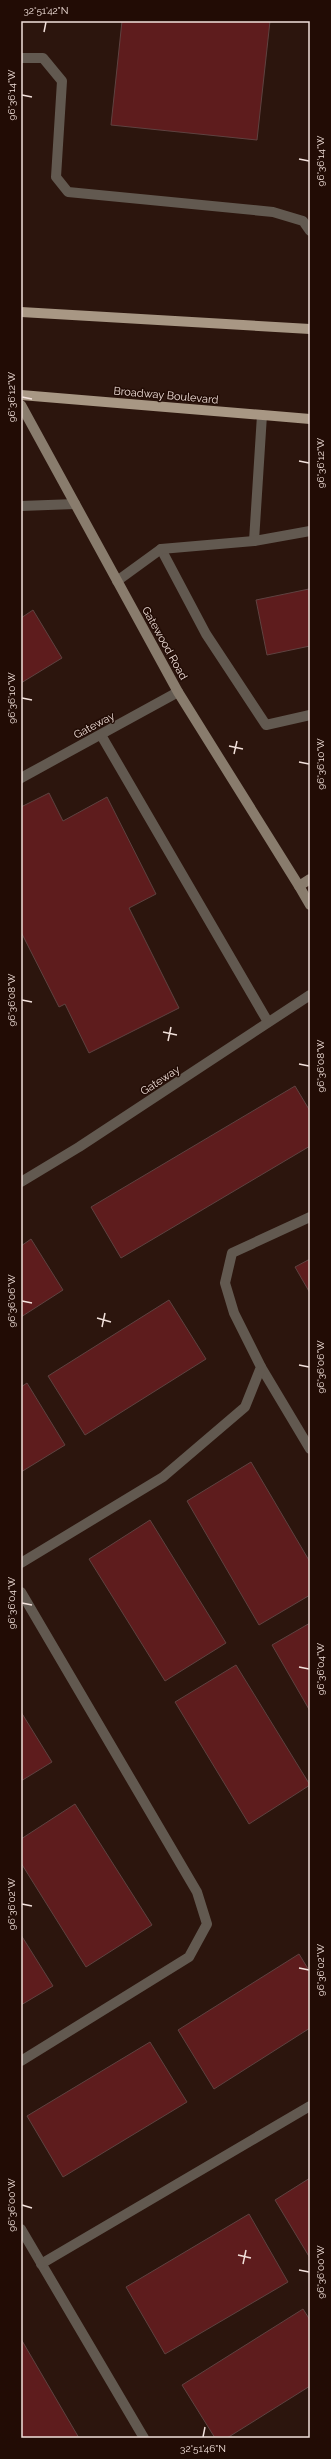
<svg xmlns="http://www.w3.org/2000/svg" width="331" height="2459" font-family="Raleway,sans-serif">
<rect width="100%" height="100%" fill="#2c150d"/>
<g fill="#5e1c1d" stroke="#5e4240">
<polygon points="122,21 270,21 257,140 111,125"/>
<polygon points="309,589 310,646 267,655 256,600"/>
<polygon points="33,610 62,658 21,683 21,618"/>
<polygon points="49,793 63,821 107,797 156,894 129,908 179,1008 89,1053 65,1004 59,1007 21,932 21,807"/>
<polygon points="295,1086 310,1111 310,1146 121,1258 91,1207"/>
<polygon points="31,1239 63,1290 21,1317 21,1246"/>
<polygon points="310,1259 310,1293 295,1267"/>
<polygon points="169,1300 206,1359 85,1435 48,1376"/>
<polygon points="27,1383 65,1445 21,1472 21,1387"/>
<polygon points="251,1462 310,1562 310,1595 259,1625 187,1501"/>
<polygon points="150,1520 226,1643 165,1681 89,1559"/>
<polygon points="310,1623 310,1711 272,1645"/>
<polygon points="236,1665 310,1785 249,1824 175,1702"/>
<polygon points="21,1712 52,1762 21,1781"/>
<polygon points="75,1804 152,1925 86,1967 21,1863 21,1839"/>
<polygon points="21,1935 53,1986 21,2005"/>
<polygon points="299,1954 310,1972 310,2028 214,2089 178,2030"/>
<polygon points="150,2042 187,2102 63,2177 27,2116"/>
<polygon points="310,2178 310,2258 275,2200"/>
<polygon points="249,2214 288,2282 165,2354 126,2287"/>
<polygon points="303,2309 310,2320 310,2386 227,2438 215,2438 182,2385"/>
<polygon points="21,2339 79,2438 21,2438"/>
</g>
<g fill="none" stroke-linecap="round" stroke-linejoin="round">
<g stroke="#625950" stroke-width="10">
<polyline points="21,58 43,58 62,81 56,177 68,192 273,212 303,221 310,231"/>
<polyline points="21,506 75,504"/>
<polyline points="254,541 262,415"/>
<polyline points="161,549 206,634 266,725 310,715"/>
<polyline points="117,581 161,549 254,541 310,531"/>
<polyline points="101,735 268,1022"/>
<polyline points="21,778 178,692"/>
<polyline points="21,1182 79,1147 310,995"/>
<polyline points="261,1367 310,1449"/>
<polyline points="21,1563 163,1477 245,1407 261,1367 234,1313 225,1283 232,1253 310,1217"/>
<polyline points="21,1592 197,1892 207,1924 189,1957 21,2061"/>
<polyline points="21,2229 144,2438"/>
<polyline points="41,2264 310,2106"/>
</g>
<g stroke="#897c6d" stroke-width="10">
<polyline points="21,405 178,692 299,886"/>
<polyline points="310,879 299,886 310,905"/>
</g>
<g stroke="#a89784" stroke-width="10">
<polyline points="21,312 310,329"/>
<polyline points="21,395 310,419"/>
</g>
</g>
<path fill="none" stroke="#f2e1db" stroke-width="1.5" d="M44 32 46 22M22 95 32 97M299 159 309 161M22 397 32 399M299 461 309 463M22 698 32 700M229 746 243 749M234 754 237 741M299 762 309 764M22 1000 32 1002M163 1032 177 1035M168 1041 171 1027M299 1064 309 1066M22 1301 32 1303M97 1318 111 1322M102 1327 105 1313M299 1365 309 1367M22 1603 32 1605M299 1667 309 1669M22 1904 32 1906M299 1968 309 1970M22 2205 32 2208M238 2255 251 2258M243 2264 246 2250M299 2270 309 2272M203 2437 205 2427"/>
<g text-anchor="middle" stroke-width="3" stroke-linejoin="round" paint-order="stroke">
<g font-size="11" fill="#f2e1db" stroke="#220c05">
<text transform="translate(166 395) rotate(5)" y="4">Broadway Boulevard</text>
<text transform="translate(165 643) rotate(61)" y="4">Gatewood Road</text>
<text transform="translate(94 725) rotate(-28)" y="4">Gateway</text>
<text transform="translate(160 1080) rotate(-33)" y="4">Gateway</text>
</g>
</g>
<rect width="331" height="2459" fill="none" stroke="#220c05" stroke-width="44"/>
<rect x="22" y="22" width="287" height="2415" fill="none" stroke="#f2e1db" stroke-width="1.5"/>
<g font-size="10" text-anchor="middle" fill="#f2e1db">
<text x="46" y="14">32°51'42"N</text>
<text transform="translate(11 95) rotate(-90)" y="4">96°36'14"W</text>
<text transform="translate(320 161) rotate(-90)" y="4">96°36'14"W</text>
<text transform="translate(11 397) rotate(-90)" y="4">96°36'12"W</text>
<text transform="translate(320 463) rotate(-90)" y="4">96°36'12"W</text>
<text transform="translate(11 698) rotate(-90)" y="4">96°36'10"W</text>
<text transform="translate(320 764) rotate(-90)" y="4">96°36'10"W</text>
<text transform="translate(11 1000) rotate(-90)" y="4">96°36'08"W</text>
<text transform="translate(320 1066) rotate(-90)" y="4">96°36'08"W</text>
<text transform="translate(11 1301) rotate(-90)" y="4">96°36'06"W</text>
<text transform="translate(320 1367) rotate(-90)" y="4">96°36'06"W</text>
<text transform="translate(11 1603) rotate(-90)" y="4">96°36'04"W</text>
<text transform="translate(320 1669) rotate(-90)" y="4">96°36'04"W</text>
<text transform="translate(11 1904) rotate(-90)" y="4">96°36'02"W</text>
<text transform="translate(320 1970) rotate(-90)" y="4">96°36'02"W</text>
<text transform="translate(11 2205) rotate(-90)" y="4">96°36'00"W</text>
<text transform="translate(320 2272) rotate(-90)" y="4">96°36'00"W</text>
<text x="203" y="2452">32°51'46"N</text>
</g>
</svg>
